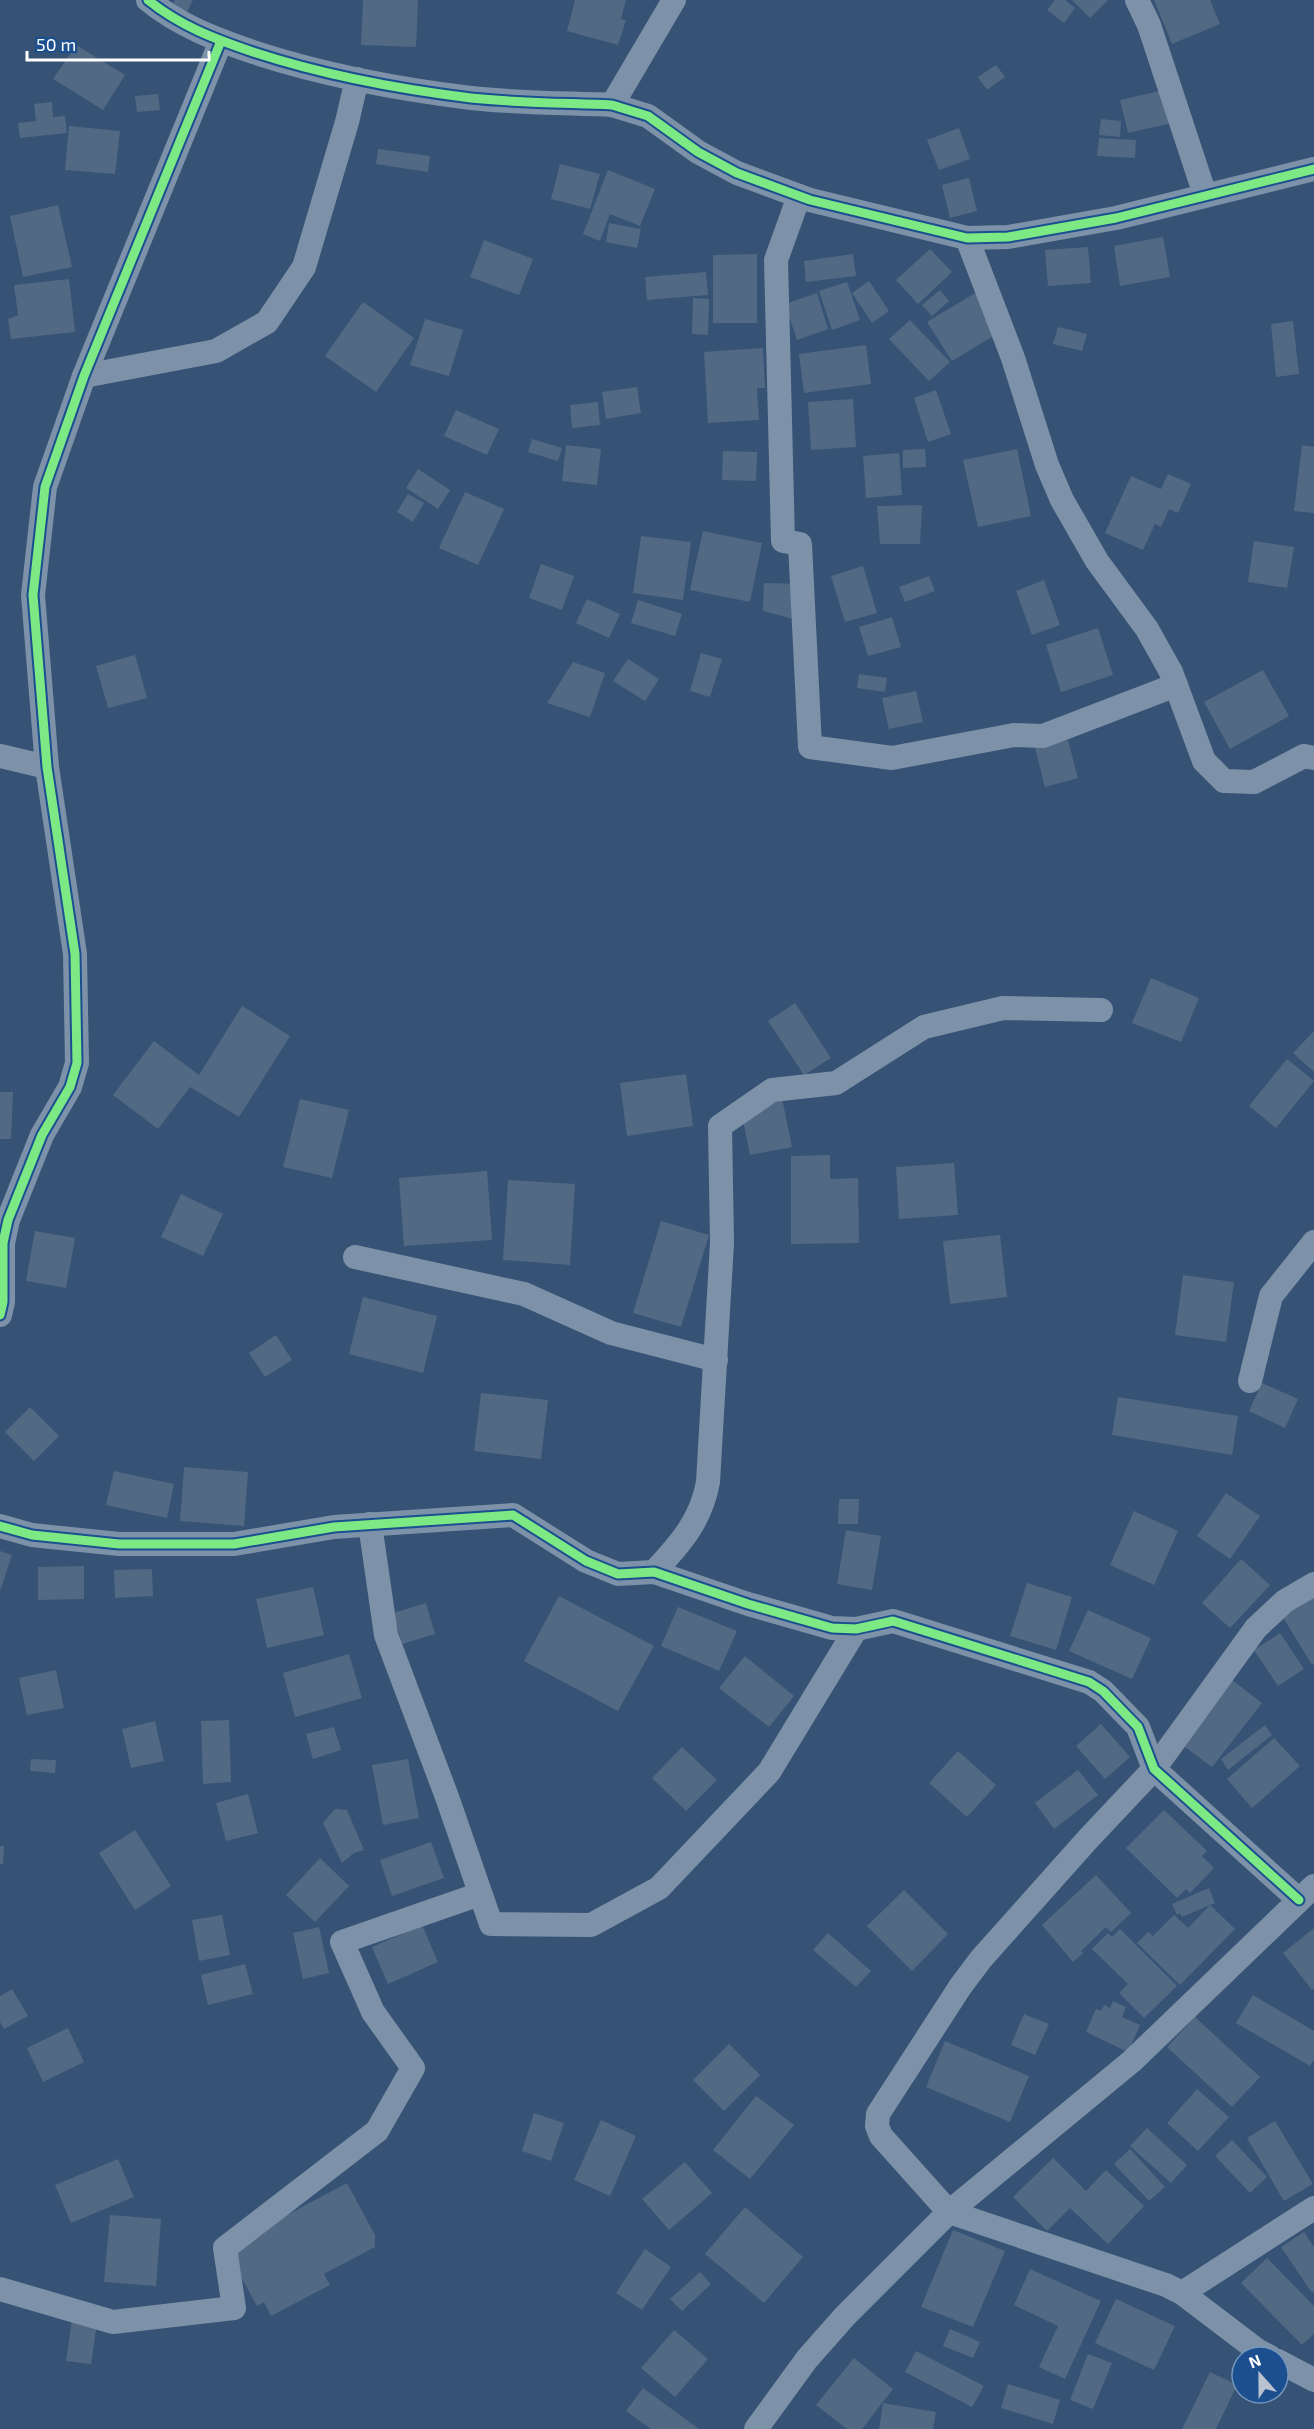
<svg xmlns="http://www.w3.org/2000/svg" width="1314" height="2429" font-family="'Exo 2',sans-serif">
<rect width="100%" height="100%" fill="#365274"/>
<g fill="#526984">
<polygon points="175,0 193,0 186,14 171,7"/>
<polygon points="363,0 418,0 416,47 361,45"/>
<polygon points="575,0 626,0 621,19 626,20 618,45 567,31"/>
<polygon points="1055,0 1065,0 1075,8 1064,23 1047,10"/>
<polygon points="1072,0 1108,0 1090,18"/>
<polygon points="1154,0 1210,0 1220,24 1172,44"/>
<polygon points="76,45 125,75 103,110 53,79"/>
<polygon points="996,65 1005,77 987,90 978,77"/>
<polygon points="1168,89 1176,122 1128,133 1120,100"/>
<polygon points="158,94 160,110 137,112 135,96"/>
<polygon points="52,102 53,117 65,116 67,133 20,138 18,123 36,121 34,104"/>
<polygon points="1101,119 1121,121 1120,137 1099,135"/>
<polygon points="69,126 120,131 115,174 65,170"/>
<polygon points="959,128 970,159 939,170 927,140"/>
<polygon points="1099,138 1136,140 1135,158 1097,156"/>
<polygon points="378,149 430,156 428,172 376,164"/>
<polygon points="560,164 600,174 590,209 551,199"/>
<polygon points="608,170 655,189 640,226 610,214 600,241 583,234"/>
<polygon points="969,178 977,211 950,218 942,185"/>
<polygon points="58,205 72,267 23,277 10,216"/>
<polygon points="609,223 641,229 637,248 606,242"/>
<polygon points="1163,237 1170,277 1120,286 1114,246"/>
<polygon points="484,240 533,259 519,295 470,277"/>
<polygon points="1088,247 1091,283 1048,286 1045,250"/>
<polygon points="930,249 952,272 918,304 896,280"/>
<polygon points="757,254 757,323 713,323 713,255"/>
<polygon points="853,254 856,276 806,282 804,261"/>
<polygon points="706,272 708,295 647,300 645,277"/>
<polygon points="69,279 75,332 11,339 8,319 18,315 14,285"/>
<polygon points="869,281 889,311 872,323 852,293"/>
<polygon points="847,282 860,320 832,330 819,291"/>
<polygon points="940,290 949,301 932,316 922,305"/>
<polygon points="817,293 828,329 797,340 785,304"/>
<polygon points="975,293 1000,332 952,361 927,322"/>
<polygon points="693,298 709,299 708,335 692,334"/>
<polygon points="363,302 414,338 376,392 325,356"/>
<polygon points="425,319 463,330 449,376 410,365"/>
<polygon points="910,320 950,362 929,381 889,339"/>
<polygon points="1293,321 1299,374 1276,377 1271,324"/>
<polygon points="1058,327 1087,334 1082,351 1053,344"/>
<polygon points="866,345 871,384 804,393 799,354"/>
<polygon points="763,348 765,388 757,388 759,420 708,423 704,352"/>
<polygon points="637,387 641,413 606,419 602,392"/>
<polygon points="936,390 951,434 928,442 914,398"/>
<polygon points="853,399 856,447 811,450 808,402"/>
<polygon points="598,402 600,425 572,428 570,405"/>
<polygon points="456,410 499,429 487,455 444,436"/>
<polygon points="532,439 562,448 558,461 528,452"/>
<polygon points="566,445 601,449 597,485 562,481"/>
<polygon points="1302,445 1314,447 1314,513 1294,511"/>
<polygon points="925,449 926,467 903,468 903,450"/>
<polygon points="1017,449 1031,516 978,527 963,460"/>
<polygon points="723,451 757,452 756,481 722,480"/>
<polygon points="899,453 902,495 866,498 863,456"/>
<polygon points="418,469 450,490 438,509 406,488"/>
<polygon points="1168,474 1191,484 1178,513 1169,509 1161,527 1155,524 1143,550 1105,533 1131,476 1161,489"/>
<polygon points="465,492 504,509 478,565 439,548"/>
<polygon points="408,494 424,503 413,522 397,512"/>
<polygon points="922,505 920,544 880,544 877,506"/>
<polygon points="703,531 762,543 750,602 690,590"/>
<polygon points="641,536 691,542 683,600 633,593"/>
<polygon points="1254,541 1294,547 1287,588 1248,582"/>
<polygon points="541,564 574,576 562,610 529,598"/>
<polygon points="863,566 877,613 845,622 831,576"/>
<polygon points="929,576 935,591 905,602 899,587"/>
<polygon points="1044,580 1060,625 1032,635 1016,591"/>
<polygon points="764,583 804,584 797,620 763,611"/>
<polygon points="587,599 620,614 609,638 576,623"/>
<polygon points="638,600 682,614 675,636 631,623"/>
<polygon points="892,617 901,647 868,656 859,627"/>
<polygon points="1098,628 1113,675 1061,692 1046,645"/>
<polygon points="701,653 722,659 710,697 690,691"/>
<polygon points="135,655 147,698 108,708 96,666"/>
<polygon points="628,659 659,679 645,701 613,681"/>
<polygon points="573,662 605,673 590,717 547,703"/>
<polygon points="1263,670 1289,716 1230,749 1204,702"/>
<polygon points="859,674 887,678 885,692 857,688"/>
<polygon points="916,691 923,722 889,729 882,698"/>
<polygon points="1068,740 1078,778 1045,787 1035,748"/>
<polygon points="1151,978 1199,998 1181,1042 1132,1023"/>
<polygon points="795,1003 831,1058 804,1075 768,1021"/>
<polygon points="242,1006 290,1036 239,1117 190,1087 158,1129 113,1095 154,1041 199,1075"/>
<polygon points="1314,1031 1314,1072 1293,1053"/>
<polygon points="1287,1059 1314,1081 1276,1128 1249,1106"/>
<polygon points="686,1074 693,1126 627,1136 620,1083"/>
<polygon points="0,1092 13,1092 11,1139 0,1139"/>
<polygon points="782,1098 792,1147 750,1155 740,1106"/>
<polygon points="300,1099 349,1110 332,1178 283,1167"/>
<polygon points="830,1155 830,1179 858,1178 859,1243 791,1244 791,1156"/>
<polygon points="954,1163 958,1215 899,1219 896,1167"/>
<polygon points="487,1171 492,1240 404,1246 399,1178"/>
<polygon points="508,1180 575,1184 570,1265 503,1260"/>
<polygon points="181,1194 223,1214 203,1256 161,1237"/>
<polygon points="661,1221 709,1235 681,1327 633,1313"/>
<polygon points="35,1231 75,1238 66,1288 26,1281"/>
<polygon points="1000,1235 1007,1297 950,1304 943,1241"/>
<polygon points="1183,1275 1234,1282 1226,1342 1175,1335"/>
<polygon points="363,1297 437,1316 423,1373 349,1354"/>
<polygon points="276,1335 292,1360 265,1377 249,1353"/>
<polygon points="1262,1383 1298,1399 1285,1428 1249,1411"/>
<polygon points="481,1393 548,1400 541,1459 474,1451"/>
<polygon points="1118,1397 1238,1416 1232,1455 1112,1435"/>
<polygon points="30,1407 59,1436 34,1461 5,1432"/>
<polygon points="184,1467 248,1472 244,1526 180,1521"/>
<polygon points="114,1471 174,1484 167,1518 106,1505"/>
<polygon points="1226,1493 1260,1516 1230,1559 1197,1536"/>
<polygon points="839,1499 859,1499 858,1524 838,1524"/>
<polygon points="1134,1511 1178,1531 1154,1585 1110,1565"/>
<polygon points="846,1530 881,1536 872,1590 837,1584"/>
<polygon points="0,1551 12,1555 0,1591"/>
<polygon points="1241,1559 1270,1585 1230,1628 1202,1603"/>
<polygon points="84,1566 84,1599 38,1600 38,1567"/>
<polygon points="152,1569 153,1596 115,1598 114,1570"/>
<polygon points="1027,1583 1072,1597 1056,1650 1010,1636"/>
<polygon points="313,1587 324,1635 267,1648 256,1599"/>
<polygon points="1314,1594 1314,1664 1312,1665 1281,1614"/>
<polygon points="559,1596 654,1646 618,1711 524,1661"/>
<polygon points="426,1603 435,1634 402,1644 393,1613"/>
<polygon points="678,1607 737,1631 719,1671 661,1646"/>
<polygon points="1088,1610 1151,1638 1132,1679 1069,1651"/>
<polygon points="1280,1633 1304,1669 1278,1686 1254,1650"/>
<polygon points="349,1654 362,1698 295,1717 283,1673"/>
<polygon points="745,1656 794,1696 769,1727 719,1688"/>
<polygon points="56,1670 64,1708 27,1715 19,1678"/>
<polygon points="1232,1680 1262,1703 1212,1767 1181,1744"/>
<polygon points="229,1720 231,1782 203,1784 201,1721"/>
<polygon points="155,1721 164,1761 131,1768 122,1729"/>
<polygon points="1101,1724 1130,1757 1105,1779 1076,1746"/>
<polygon points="1265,1725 1272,1735 1228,1770 1221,1759"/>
<polygon points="334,1727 341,1750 313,1759 306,1734"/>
<polygon points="1274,1738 1300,1766 1252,1808 1227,1779"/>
<polygon points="682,1747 717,1780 686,1811 652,1778"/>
<polygon points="958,1751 996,1785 967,1817 929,1783"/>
<polygon points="31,1759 56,1760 55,1773 30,1771"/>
<polygon points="408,1759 419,1818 383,1825 372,1765"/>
<polygon points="1078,1770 1098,1795 1054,1829 1035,1803"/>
<polygon points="248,1794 258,1833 226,1841 216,1803"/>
<polygon points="335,1809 347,1810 364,1850 354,1853 342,1863 323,1823"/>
<polygon points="1164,1810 1207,1851 1202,1856 1214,1868 1190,1893 1186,1889 1177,1898 1126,1848"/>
<polygon points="135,1830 171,1886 135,1910 99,1853"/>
<polygon points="431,1842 444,1878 392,1896 380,1860"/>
<polygon points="0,1846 4,1846 3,1864 0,1864"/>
<polygon points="320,1858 349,1886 315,1922 286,1895"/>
<polygon points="1096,1875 1131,1913 1111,1932 1106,1927 1081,1951 1083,1953 1073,1962 1042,1925"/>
<polygon points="1209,1888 1215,1903 1182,1917 1180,1913 1177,1915 1172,1904"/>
<polygon points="904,1890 948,1934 912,1971 867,1926"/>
<polygon points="1210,1905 1235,1929 1180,1985 1137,1943 1148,1932 1153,1936 1174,1915 1188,1928"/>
<polygon points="222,1915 230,1955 199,1961 192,1920"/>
<polygon points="422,1925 438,1962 388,1984 372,1947"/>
<polygon points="319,1927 329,1973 303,1979 293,1933"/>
<polygon points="1314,1928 1314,1988 1312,1990 1283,1953"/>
<polygon points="1120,1929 1177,1986 1144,2018 1119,1993 1128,1984 1092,1949 1108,1933 1112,1937"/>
<polygon points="828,1933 871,1971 856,1987 813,1950"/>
<polygon points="245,1964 253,1994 208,2005 201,1975"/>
<polygon points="12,1989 28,2016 4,2029 0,2022 0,1996"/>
<polygon points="1253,1995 1314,2031 1314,2060 1310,2066 1236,2023"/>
<polygon points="1113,2001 1126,2007 1122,2017 1140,2025 1128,2052 1086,2032 1096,2009 1101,2011 1104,2005 1110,2008"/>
<polygon points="1024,2014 1049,2024 1035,2055 1011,2045"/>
<polygon points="1195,2017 1260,2077 1232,2107 1167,2047"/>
<polygon points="68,2028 84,2062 43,2082 27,2048"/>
<polygon points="945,2041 1029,2076 1010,2122 926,2087"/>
<polygon points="729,2044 760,2075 724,2111 693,2080"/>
<polygon points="1197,2089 1229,2117 1198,2151 1167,2123"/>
<polygon points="756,2096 794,2125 750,2179 713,2150"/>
<polygon points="534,2113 564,2123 551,2161 522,2151"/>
<polygon points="601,2120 636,2136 610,2196 574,2180"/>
<polygon points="1275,2121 1313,2184 1284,2201 1247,2138"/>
<polygon points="1147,2128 1187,2165 1171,2183 1130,2146"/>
<polygon points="1232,2140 1267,2177 1250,2193 1215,2156"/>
<polygon points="1130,2149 1165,2187 1149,2201 1114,2164"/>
<polygon points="1053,2158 1086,2191 1106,2170 1144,2206 1108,2244 1070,2208 1047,2231 1013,2197"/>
<polygon points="118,2159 134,2197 71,2223 55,2185"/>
<polygon points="685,2162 712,2193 669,2230 642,2199"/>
<polygon points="347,2183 375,2235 375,2247 324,2274 330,2285 271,2316 264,2302 257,2306 225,2248"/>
<polygon points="745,2207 803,2257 764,2303 705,2254"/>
<polygon points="110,2215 161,2219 156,2286 104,2282"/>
<polygon points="953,2230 1005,2251 973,2327 921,2307"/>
<polygon points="1304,2232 1314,2247 1314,2291 1312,2293 1281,2247"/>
<polygon points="645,2249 671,2267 642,2310 616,2293"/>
<polygon points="1267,2258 1314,2306 1314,2334 1302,2345 1241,2283"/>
<polygon points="1030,2269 1101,2301 1065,2379 1039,2367 1058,2326 1014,2305"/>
<polygon points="700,2272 711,2284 682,2311 670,2299"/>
<polygon points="1116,2299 1175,2326 1154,2370 1095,2343"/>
<polygon points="74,2306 99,2309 91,2364 66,2361"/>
<polygon points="950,2329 980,2342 973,2358 943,2346"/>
<polygon points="674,2330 708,2359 675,2397 641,2368"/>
<polygon points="916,2351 984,2386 972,2407 905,2372"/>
<polygon points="1088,2354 1112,2363 1093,2409 1070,2400"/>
<polygon points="854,2358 893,2389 862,2429 847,2429 816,2405"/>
<polygon points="1210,2372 1237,2385 1216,2429 1182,2429"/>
<polygon points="1008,2384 1060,2400 1053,2424 1001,2408"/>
<polygon points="643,2388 699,2429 651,2429 626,2411"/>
<polygon points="883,2403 936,2412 933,2429 879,2429"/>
</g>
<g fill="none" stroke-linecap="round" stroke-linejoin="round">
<g stroke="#7d92a8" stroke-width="24">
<path d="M148 0C180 26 215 39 253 52 323 75 398 89 471 98 518 103 565 103 612 105L648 116 698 152 737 173 810 200 967 238 1008 237 1116 218 1314 169"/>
<polyline points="1137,0 1149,25 1205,195"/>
<polyline points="612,105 674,0"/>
<polyline points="799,196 776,260 783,541 800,544 810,747 892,758 1014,735 1043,736 1176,685"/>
<polyline points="967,238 1013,358 1047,465 1062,500 1097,561 1147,629 1171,672 1204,761 1224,781 1254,782 1304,756 1314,758"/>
<polyline points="84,376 216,351 267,322 304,267 347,122 357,79"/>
<polyline points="0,756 47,767"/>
<polyline points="355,1257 524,1294 611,1333 716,1360"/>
<polyline points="0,1315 3,1302 3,1243 8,1220 42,1135 70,1087 77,1063 75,954 47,767 33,595 45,487 84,376 221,41"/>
<polyline points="1250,1381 1271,1296 1314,1242"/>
<polyline points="370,1524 386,1635 447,1797 491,1924 591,1925 659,1888 769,1772 856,1629"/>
<polyline points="0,1526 32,1535 119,1544 234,1544 334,1527 513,1515 586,1561 618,1574 654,1572 748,1604 832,1628 856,1629 893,1621 1089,1682 1103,1691 1138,1727 1154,1769 1299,1900"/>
<path d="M654 1572C680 1544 701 1521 708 1482L722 1243 720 1126 772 1090 836 1083 924 1027 1003 1008 1101 1010"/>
<polyline points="0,2289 113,2322 234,2308 225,2248 377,2131 413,2068 373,2012 342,1942 480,1894"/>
<polyline points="1182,2293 1314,2208"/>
<polyline points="1270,2357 1257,2350 1182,2293 1166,2285 949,2212 881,2136 877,2126 878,2114 960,1987 981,1959 1088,1839 1154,1769 1256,1628 1285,1601 1314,1584"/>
<polyline points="1278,2361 1314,2380"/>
<polyline points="756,2429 807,2359 845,2316 949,2212 1132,2061 1314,1886"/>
</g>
<g stroke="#1b4f8f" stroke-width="13">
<g id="cycleway">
<path d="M148 0C180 26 215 39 253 52 323 75 398 89 471 98 518 103 565 103 612 105L648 116 698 152 737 173 810 200 967 238 1008 237 1116 218 1314 169"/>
<polyline points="0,1315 3,1302 3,1243 8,1220 42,1135 70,1087 77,1063 75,954 47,767 33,595 45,487 84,376 221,41"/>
<polyline points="0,1526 32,1535 119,1544 234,1544 334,1527 513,1515 586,1561 618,1574 654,1572 748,1604 832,1628 856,1629 893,1621 1089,1682 1103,1691 1138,1727 1154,1769 1299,1900"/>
</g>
</g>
<use href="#cycleway" stroke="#7ce984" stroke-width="9"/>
</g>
<g transform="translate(1260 2375) rotate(339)"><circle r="28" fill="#1b4f8f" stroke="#7695bc" stroke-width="1.5"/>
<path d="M0-4.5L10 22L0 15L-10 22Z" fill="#b9c2ce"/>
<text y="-9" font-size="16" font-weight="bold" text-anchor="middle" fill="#ffffff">N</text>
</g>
<path d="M27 51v9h182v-9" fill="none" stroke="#ffffff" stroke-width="3"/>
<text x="36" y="51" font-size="18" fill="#ffffff" stroke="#1b4f8f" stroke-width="4.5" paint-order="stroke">50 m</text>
</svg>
